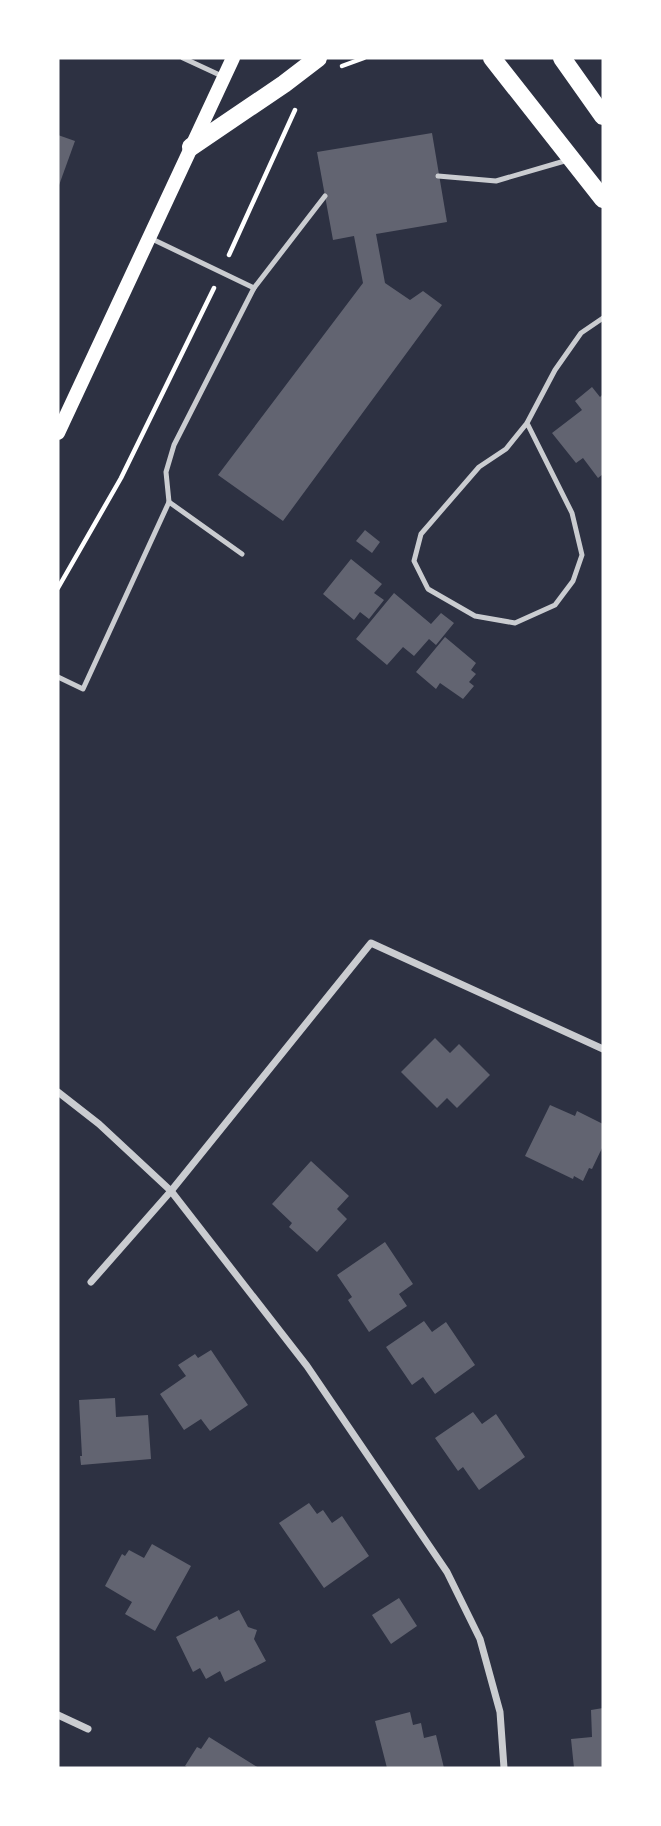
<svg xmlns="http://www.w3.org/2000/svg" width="661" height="1826" font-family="'Titillium Web',sans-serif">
<rect width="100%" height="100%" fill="#2d3142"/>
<g fill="#626471">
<polygon points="432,133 447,222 376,234 385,283 410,300 423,291 442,305 283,521 218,475 363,283 354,236 333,240 317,152"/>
<polygon points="58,135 75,141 58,188"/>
<polygon points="592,387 600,397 603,394 603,474 598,478 583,458 576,463 552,433 582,410 575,401"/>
<polygon points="365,530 380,542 372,553 356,541"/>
<polygon points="351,559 382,584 374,593 384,600 369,619 360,612 354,620 323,594"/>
<polygon points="394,593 431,624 441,613 454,623 436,645 429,639 414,656 403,647 387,665 356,639"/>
<polygon points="445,637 476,663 471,670 476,674 469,682 474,686 463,699 440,683 436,689 416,672"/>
<polygon points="435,1038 450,1053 459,1044 490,1075 457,1108 447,1098 437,1108 401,1072"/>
<polygon points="550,1105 575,1116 577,1111 603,1124 603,1146 592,1169 589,1168 583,1181 574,1176 573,1179 525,1156"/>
<polygon points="311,1161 349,1196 337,1209 347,1219 317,1252 289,1227 292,1223 272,1204"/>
<polygon points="385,1242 413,1284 399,1294 407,1306 369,1332 348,1300 352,1297 337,1275"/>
<polygon points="424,1321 432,1332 446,1322 475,1365 435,1394 423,1377 412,1385 386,1347"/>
<polygon points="211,1350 248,1405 210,1431 201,1419 184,1430 160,1394 186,1376 178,1365 195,1354 198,1358"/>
<polygon points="115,1398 116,1417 148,1415 151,1459 81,1465 80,1456 82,1456 79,1400"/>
<polygon points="473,1412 482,1424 496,1414 525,1457 479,1490 463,1467 458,1471 435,1438"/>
<polygon points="309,1503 317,1514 323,1510 332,1523 342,1516 369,1556 324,1588 279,1523"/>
<polygon points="152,1544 191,1566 155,1631 125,1614 132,1602 105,1586 122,1554 125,1556 129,1550 144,1558"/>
<polygon points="399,1598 417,1626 391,1644 372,1615"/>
<polygon points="239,1610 248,1627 257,1630 254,1639 266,1661 225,1682 220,1671 206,1679 200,1668 193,1672 176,1637 217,1616 219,1620"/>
<polygon points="603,1708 603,1768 574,1768 571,1739 592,1737 591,1710"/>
<polygon points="410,1712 413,1725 421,1723 424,1738 436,1735 444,1768 387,1768 375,1721"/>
<polygon points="209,1737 259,1768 189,1768 185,1766 197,1747 201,1749"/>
</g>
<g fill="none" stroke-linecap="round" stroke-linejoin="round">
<g stroke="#fff" stroke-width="4.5">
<polyline points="342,66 364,58"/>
<polyline points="229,255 295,110"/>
<polyline points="58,588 121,478 214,288"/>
</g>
<g stroke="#caccd0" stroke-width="5">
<polyline points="183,58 224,77"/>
<polyline points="438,176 496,181 568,160"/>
<polyline points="150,238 254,288"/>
<polyline points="527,423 572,513 582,555 573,581 555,605 515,623 475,616 428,589 414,561 421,534 479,467 506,449 527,423 555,370 581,333 603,318"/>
<polyline points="169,502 242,554"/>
<polyline points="58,677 83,689 169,502 166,472 174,445 254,288 325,196"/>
</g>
<g stroke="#caccd0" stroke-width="7">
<polyline points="58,1092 99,1124 171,1191 307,1366 447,1572 480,1639 500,1712 504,1768"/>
<polyline points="91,1282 171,1191 371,943 603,1049"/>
<polyline points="58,1715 88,1729"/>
</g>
<polyline stroke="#fff" stroke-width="14" points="58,433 233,58"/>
<g stroke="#fff" stroke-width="18">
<polyline points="492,58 603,199"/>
<polyline points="562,58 603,116"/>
<polyline points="191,147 284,84 318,58"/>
</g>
</g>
<rect width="661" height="1826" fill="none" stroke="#ffffff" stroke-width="119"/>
</svg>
